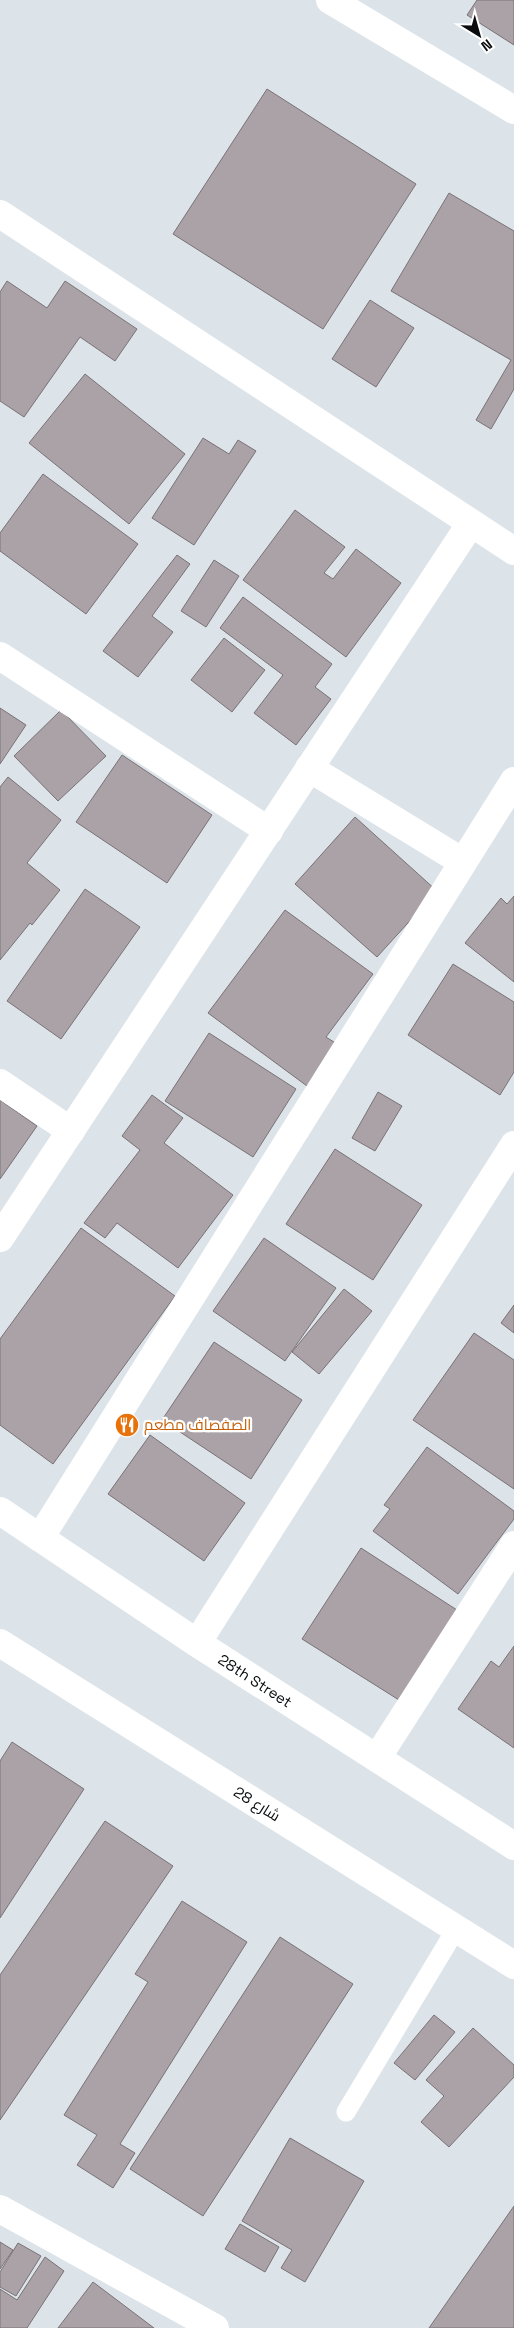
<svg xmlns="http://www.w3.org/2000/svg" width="514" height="2328" font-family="'Space Grotesk',Cairo,sans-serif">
<rect width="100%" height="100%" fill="#dce4ea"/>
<g fill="#aaa2a7" stroke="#797277">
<polygon points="477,0 514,0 514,45 467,15"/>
<polygon points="267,89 416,184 323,329 173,234"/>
<polygon points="449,193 514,231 514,389 491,429 476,420 511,360 391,291"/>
<polygon points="7,281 47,308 65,281 137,329 115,361 80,337 24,417 0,401 0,292"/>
<polygon points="370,300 414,328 376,387 332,359"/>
<polygon points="85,374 185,454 129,524 29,443"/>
<polygon points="203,438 229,454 238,440 256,451 194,545 152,518"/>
<polygon points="43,474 138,544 86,614 0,551 0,533"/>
<polygon points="295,510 345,547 324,573 333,579 356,549 401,583 346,657 243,580"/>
<polygon points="177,555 190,564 152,616 173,632 138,677 103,651"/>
<polygon points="214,560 239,576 206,627 181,611"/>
<polygon points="243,597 332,664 315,687 331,699 296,745 254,713 283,675 220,628"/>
<polygon points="224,638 265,670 232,712 191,680"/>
<polygon points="0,708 26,725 0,764"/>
<polygon points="61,710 106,756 58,801 14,756"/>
<polygon points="122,755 212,815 167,883 76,822"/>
<polygon points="8,777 61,820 27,863 60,890 32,925 30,923 0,960 0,787"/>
<polygon points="355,817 437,891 377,957 295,884"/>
<polygon points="85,889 140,927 61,1039 7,1001"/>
<polygon points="514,896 514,982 465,943 501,898 507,904"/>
<polygon points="285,910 373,974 326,1037 337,1044 307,1086 208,1013"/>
<polygon points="453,964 514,1002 514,1072 500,1095 408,1035"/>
<polygon points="209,1033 296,1089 253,1157 165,1101"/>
<polygon points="378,1092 402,1106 375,1151 352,1138"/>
<polygon points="152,1095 183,1118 164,1143 233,1195 178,1268 117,1223 105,1238 84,1223 140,1150 122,1136"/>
<polygon points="0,1100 37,1126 0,1179"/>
<polygon points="335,1149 422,1205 373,1280 286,1224"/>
<polygon points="81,1228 175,1296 53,1464 0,1425 0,1339"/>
<polygon points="264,1238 336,1288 285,1361 213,1311"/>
<polygon points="344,1289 372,1311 319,1374 292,1352"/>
<polygon points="514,1305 514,1333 501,1323"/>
<polygon points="474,1333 514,1360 514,1489 413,1420"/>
<polygon points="214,1342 302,1400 251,1479 162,1420"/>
<polygon points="150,1435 245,1503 204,1561 108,1494"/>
<polygon points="427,1447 514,1511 514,1519 458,1594 373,1531 390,1509 384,1505"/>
<polygon points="361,1548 457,1610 399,1700 302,1639"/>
<polygon points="514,1646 514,1748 458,1709 491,1661 499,1667"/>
<polygon points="12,1742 84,1789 0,1918 0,1761"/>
<polygon points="105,1821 173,1866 0,2120 0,1975"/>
<polygon points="182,1901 247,1942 120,2144 135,2153 113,2188 77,2165 97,2135 64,2115 148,1982 135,1974"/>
<polygon points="280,1937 353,1984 203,2216 130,2169"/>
<polygon points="434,2015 455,2032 415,2080 394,2063"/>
<polygon points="473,2028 514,2065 514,2077 449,2147 421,2122 444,2096 426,2080"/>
<polygon points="290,2138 364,2181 305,2282 281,2268 292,2250 242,2221"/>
<polygon points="514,2206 514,2328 429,2328"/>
<polygon points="240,2224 279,2247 265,2272 225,2249"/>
<polygon points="0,2242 13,2250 0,2269"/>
<polygon points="18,2243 41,2256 16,2296 0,2287 0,2272"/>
<polygon points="45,2257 64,2271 27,2328 0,2328 0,2289 17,2300"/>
<polygon points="93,2282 154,2328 58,2328"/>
</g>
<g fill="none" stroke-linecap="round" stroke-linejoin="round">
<polyline stroke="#fff" stroke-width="19" points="346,2112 456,1929"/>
<g stroke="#fff" stroke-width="28">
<polyline points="330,0 514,110"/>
<polyline points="0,214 514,551"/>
<polyline points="0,656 269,831"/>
<polyline points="309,768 463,862"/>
<polyline points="0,1083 71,1131"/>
<polyline points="0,1238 471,523"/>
<polyline points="40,1538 514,781"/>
<polyline points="377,1758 514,1545"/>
<polyline points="0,2209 215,2328"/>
</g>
<polyline stroke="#fff" stroke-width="28" points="197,1643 514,1145"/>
<g stroke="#fff" stroke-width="28">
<polyline points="0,1511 197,1643 514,1846"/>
<polyline points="0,1643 514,1965"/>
</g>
</g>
<defs>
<g id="restaurant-disc" transform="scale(1.25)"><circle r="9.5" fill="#e8710a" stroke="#fff"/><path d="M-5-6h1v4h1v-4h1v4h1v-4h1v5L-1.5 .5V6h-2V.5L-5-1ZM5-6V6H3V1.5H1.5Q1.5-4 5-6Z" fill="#fff"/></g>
</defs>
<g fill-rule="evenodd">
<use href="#restaurant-disc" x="127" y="1425"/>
</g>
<g text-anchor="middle" stroke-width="4.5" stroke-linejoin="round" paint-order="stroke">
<g font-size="15" fill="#c56008" stroke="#fff" text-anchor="start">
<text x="144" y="1430">الصفصاف مطعم</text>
</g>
<g font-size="15" fill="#090c0e" stroke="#fff">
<text transform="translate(255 1681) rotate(33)" y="5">28th Street</text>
<text transform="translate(257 1804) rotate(32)" y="5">شارع 28</text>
</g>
</g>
<g transform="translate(479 35) rotate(143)" stroke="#ffffff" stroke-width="4" paint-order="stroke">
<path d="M0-4L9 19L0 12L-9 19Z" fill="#090c0e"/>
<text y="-8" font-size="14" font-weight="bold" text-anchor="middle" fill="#090c0e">N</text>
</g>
</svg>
